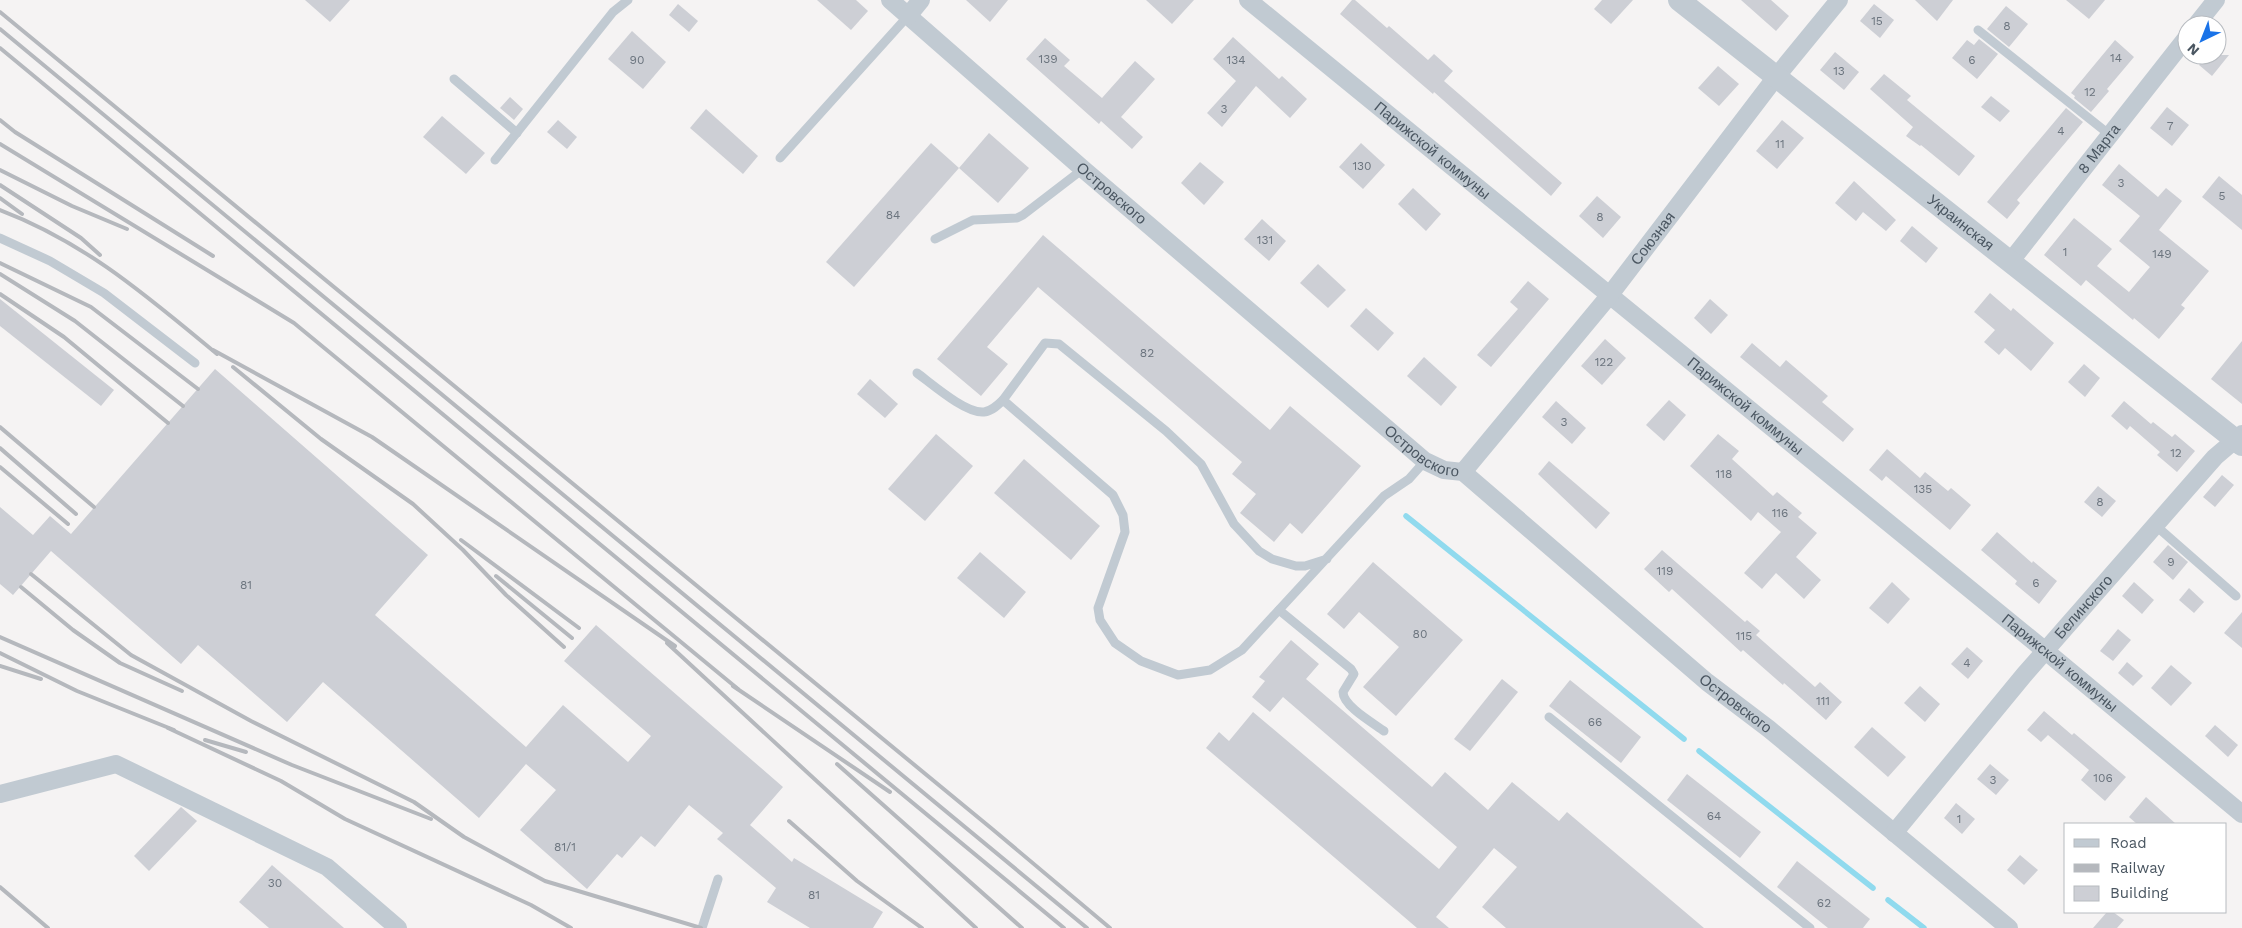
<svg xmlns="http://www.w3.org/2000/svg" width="2242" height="928" font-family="'Work Sans',sans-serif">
<rect width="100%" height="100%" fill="#f5f3f3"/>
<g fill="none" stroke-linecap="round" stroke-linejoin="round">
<g stroke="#90daee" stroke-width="5.5">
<polyline points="1406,516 1684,739"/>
<polyline points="1699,751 1873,888"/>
<polyline points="1888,900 1924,928"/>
</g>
</g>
<g fill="#cdcfd5">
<polygon points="305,0 350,0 330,22"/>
<polygon points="817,0 856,0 868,11 851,30"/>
<polygon points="966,0 1008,0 990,22"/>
<polygon points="1146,0 1194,0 1172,24"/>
<polygon points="1352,0 1355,0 1387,28 1389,26 1428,60 1434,54 1453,71 1444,81 1562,183 1551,196 1434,92 1433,94 1340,14"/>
<polygon points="1602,0 1633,0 1611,24 1594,9"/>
<polygon points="1741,0 1771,0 1789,16 1776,31"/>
<polygon points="1915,0 1953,0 1937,21"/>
<polygon points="2066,0 2105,0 2089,19"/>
<polygon points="678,4 698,21 689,32 669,15"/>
<polygon points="1874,4 1894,20 1880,38 1860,21"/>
<polygon points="2006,6 2028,24 2009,47 1987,29"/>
<polygon points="632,31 666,62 643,89 608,59"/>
<polygon points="1233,37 1279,79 1282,76 1307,99 1290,118 1256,86 1222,127 1207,113 1236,81 1213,59"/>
<polygon points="1045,38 1070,60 1064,66 1102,98 1135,61 1155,79 1121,117 1143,137 1132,149 1101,121 1099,124 1026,59"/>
<polygon points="1979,39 1998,54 1977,79 1952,58 1967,40 1974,45"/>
<polygon points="2115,40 2134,57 2107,89 2109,91 2091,112 2074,98 2075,96 2071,93"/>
<polygon points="1835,52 1859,72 1844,90 1820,70"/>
<polygon points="2207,55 2229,55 2212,76 2199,65"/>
<polygon points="1718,66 1739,84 1719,106 1698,88"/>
<polygon points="1884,74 1911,96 1907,100 1975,156 1959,176 1921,145 1920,146 1906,136 1913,127 1870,89"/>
<polygon points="1991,96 2010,111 2000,122 1981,107"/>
<polygon points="510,97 523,109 514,120 500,108"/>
<polygon points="2167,107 2189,125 2172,146 2150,128"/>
<polygon points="2066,108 2083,122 2017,200 2020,203 2007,219 1987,202"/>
<polygon points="706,109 758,156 743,174 690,128"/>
<polygon points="442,116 485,153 466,174 423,137"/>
<polygon points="558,120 577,137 567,149 547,132"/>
<polygon points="1782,120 1804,138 1777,169 1756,151"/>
<polygon points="989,133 1029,168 998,203 959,168"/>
<polygon points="931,143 959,168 854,287 826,262"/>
<polygon points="1361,143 1385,165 1363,189 1339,167"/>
<polygon points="1200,162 1224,182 1204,205 1181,183"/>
<polygon points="2119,164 2158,197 2166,188 2182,201 2159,230 2209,271 2181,305 2185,308 2159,339 2134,318 2133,320 2086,280 2081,286 2044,255 2074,218 2112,249 2097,266 2129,292 2150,267 2119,241 2140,216 2102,185"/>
<polygon points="2219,176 2242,195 2242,230 2202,197"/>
<polygon points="1854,181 1896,220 1886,231 1863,212 1856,221 1835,203"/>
<polygon points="1413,188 1441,214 1426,231 1398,204"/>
<polygon points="1597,196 1621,217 1603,238 1579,216"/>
<polygon points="1262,219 1286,241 1269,261 1244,239"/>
<polygon points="1912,226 1938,248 1926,263 1900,241"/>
<polygon points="1043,235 1270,430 1290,406 1361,466 1302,534 1290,523 1274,542 1240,513 1256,494 1232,474 1242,462 1038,287 987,347 1008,364 981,396 937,359"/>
<polygon points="1318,264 1346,290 1328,308 1300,283"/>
<polygon points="1528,281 1549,299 1491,367 1477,355 1518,309 1510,302"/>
<polygon points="1990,293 2011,311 2013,308 2054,343 2031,371 2005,348 1999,355 1984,342 1995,330 1974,312"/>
<polygon points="0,299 114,390 101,406 0,326"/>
<polygon points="1710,299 1728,315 1711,334 1694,318"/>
<polygon points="1366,308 1394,333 1378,351 1350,326"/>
<polygon points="1605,339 1626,358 1602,385 1581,366"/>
<polygon points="2242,341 2242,404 2211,379"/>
<polygon points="1752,343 1780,367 1786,360 1828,396 1822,402 1854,429 1843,442 1740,357"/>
<polygon points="1424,357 1457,387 1441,406 1407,376"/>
<polygon points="2084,364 2100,378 2085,397 2068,382"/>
<polygon points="215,369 428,555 375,615 526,747 563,705 628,762 651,736 564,661 596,625 783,787 750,825 792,862 794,858 883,912 873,928 810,928 767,902 776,888 717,839 723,833 689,805 655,847 641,836 622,858 617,854 587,889 520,830 556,790 526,764 479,818 323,682 287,722 198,645 181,664 51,551 13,595 0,584 0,507 33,535 50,516 71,534"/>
<polygon points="870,379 898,404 885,418 857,394"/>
<polygon points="1669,400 1686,415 1664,441 1646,425"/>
<polygon points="1556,401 1586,428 1572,444 1542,417"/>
<polygon points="2124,401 2151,424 2153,422 2172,437 2175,434 2195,451 2177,472 2157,455 2160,452 2130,426 2127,430 2111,416"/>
<polygon points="936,434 973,466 925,521 888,489"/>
<polygon points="1718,434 1739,451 1732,459 1773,496 1777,492 1802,513 1798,517 1817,533 1796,557 1821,580 1804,599 1776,573 1762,589 1744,573 1781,532 1758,512 1751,521 1690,466"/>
<polygon points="1887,449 1920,478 1925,472 1948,491 1951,488 1971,505 1950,530 1886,476 1882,481 1869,470"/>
<polygon points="1024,459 1100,526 1071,560 994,493"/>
<polygon points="1549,461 1610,513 1596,529 1538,474"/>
<polygon points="2222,475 2234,485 2215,507 2203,497"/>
<polygon points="2098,486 2116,501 2102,517 2084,502"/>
<polygon points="1997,532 2032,563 2033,561 2057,581 2039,604 2015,584 2017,581 1981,550"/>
<polygon points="2168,545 2188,562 2173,580 2153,562"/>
<polygon points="1662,550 1745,622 1747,620 1760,631 1756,635 1815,687 1820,682 1842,702 1826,720 1784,683 1783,685 1743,650 1741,652 1672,589 1669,592 1644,569"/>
<polygon points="980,552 1026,592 1004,618 957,578"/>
<polygon points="1373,562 1463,640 1396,716 1363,687 1399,647 1359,612 1344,629 1327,614"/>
<polygon points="1892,582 1910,599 1888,624 1869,608"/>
<polygon points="2134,582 2154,600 2142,614 2122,596"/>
<polygon points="2189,588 2204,602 2194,613 2179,600"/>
<polygon points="2242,612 2242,648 2224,633"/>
<polygon points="2118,629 2131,640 2113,661 2100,651"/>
<polygon points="1291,640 1319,664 1306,679 1432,787 1445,772 1488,810 1512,782 1559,821 1567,812 1704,928 1506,928 1482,907 1517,867 1494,848 1436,917 1449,928 1417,928 1206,748 1219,732 1229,741 1253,712 1439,869 1457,847 1283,697 1270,712 1252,697 1265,681 1259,677"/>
<polygon points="1967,647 1983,661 1968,679 1951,664"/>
<polygon points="2127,662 2143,676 2133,686 2118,673"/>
<polygon points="2171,665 2192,683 2171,706 2151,688"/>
<polygon points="1502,679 1518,692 1470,751 1454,739"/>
<polygon points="1570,680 1641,737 1621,763 1549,706"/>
<polygon points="1920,686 1940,704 1925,722 1904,703"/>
<polygon points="2044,711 2072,735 2074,733 2126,777 2105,801 2081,780 2089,770 2048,735 2041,742 2027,730"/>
<polygon points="2215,725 2238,745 2228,757 2205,736"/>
<polygon points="1872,727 1906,757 1888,777 1854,747"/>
<polygon points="1990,764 2009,780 1996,795 1977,779"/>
<polygon points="1687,774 1761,832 1740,858 1667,800"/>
<polygon points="2146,797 2176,824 2137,824 2129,817"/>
<polygon points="1956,803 1975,819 1962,834 1944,818"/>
<polygon points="181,807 197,821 149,871 134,856"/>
<polygon points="2020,855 2038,870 2024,885 2007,870"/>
<polygon points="1797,861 1870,919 1863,928 1828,928 1777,887"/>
<polygon points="272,865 344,928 269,928 239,902"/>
<polygon points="2107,912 2113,912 2124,920 2117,928 2093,928"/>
</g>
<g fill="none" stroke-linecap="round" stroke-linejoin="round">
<g stroke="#c1cad2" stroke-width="9">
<polyline points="1978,30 2110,135"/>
<polyline points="454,79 517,133"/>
<polyline points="780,158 908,16"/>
<polyline points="495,160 613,12 628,0"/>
<polyline points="0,238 50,261 104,293 195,363"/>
<polyline points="935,239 973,220 1017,218 1023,215 1083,169"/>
<path d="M917 373C932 384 966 414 984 412 992 411 998 405 1003 400"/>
<polyline points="2155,525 2236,596"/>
<polyline points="1327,559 1305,566 1296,566 1272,559 1259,551 1234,524 1201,464 1166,431 1059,344 1045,343 1003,400 1113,495 1123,515 1125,532 1098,608 1100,620 1115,643 1141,661 1178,675 1210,670 1242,650 1384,496 1409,479 1425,461"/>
<path d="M1279 610 1351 669 1354 674 1343 692C1343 706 1373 723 1384 731"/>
<polyline points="1549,717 1810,928"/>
<polyline points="702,928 718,879"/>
</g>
<g stroke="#c1cad2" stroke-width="18">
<path id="s1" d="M890 0 1083 169 1425 461 1444 470 1463 472 1707 682 1769 729 2009 928"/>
<path id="s2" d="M1248 0 2048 653 2242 814"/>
<polyline points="908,16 921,0"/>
<polyline points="2196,25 2216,0"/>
<path id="s3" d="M2010 262 2187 37"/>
<path id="s4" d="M1463 472 1609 296 1776 77 1839 0"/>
<polyline points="0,794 116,764 327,867 398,928"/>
<path id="s5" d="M1894 833 2024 675 2215 457 2242 434"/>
</g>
<path stroke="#c1cad2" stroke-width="22" id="s6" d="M1679 0 2242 445"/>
<g stroke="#b5b8bd" stroke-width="4">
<polyline points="0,12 991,828 1110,928"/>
<polyline points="0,29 1087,928"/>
<polyline points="0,48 1064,928"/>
<polyline points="0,120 15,132 213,256"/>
<polyline points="0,144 294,323 738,689"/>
<polyline points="0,170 72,206 127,229"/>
<polyline points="0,185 81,238 100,255"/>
<polyline points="0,198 22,214"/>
<path d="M0 210C85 242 148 297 217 354"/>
<polyline points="0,263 91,307 198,389"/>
<polyline points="0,274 75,321 183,406"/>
<polyline points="0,294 64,337 168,423"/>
<polyline points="213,350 372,437 675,646"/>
<polyline points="233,367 321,439 413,504 463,550 506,595 564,647"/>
<polyline points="0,427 94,507"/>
<polyline points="0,448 76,514"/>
<polyline points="0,467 68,524"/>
<polyline points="461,540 579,628"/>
<polyline points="31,574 131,655 251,721 414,802 464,837 545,881 701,928"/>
<polyline points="496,576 572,638"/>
<polyline points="21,587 73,630 120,663 182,691"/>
<polyline points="0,637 292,765 431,819"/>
<polyline points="667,643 976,928"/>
<polyline points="0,653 77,691 174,730"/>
<polyline points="0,666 41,679"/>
<polyline points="733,686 890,792"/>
<polyline points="168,728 281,781 345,819 531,905 571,928"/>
<polyline points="205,740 246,752"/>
<polyline points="837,764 1022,928"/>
<polyline points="789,821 857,881 922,928"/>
<polyline points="0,887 48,928"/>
</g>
</g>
<g text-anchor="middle" stroke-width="4" stroke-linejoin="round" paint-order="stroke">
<g font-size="12" fill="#6b747e">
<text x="1877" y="25">15</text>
<text x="2007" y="30">8</text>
<text x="2116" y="62">14</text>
<text x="1048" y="63">139</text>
<text x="637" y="64">90</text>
<text x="1236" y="64">134</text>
<text x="1972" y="64">6</text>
<text x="1839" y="75">13</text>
<text x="2090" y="96">12</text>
<text x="1224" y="113">3</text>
<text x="2170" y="130">7</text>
<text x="2061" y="135">4</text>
<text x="1780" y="148">11</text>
<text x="1362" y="170">130</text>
<text x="2121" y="187">3</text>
<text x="2222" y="200">5</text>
<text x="893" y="219">84</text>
<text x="1600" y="221">8</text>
<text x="1265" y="244">131</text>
<text x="2065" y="256">1</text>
<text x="2162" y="258">149</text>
<text x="1147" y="357">82</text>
<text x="1604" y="366">122</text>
<text x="1564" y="426">3</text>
<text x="2176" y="457">12</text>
<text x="1724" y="478">118</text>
<text x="1923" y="493">135</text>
<text x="2100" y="506">8</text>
<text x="1780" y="517">116</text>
<text x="2171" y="566">9</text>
<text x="1665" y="575">119</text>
<text x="2036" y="587">6</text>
<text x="246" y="589">81</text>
<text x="1420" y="638">80</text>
<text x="1744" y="640">115</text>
<text x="1967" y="667">4</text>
<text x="1823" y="705">111</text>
<text x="1595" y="726">66</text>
<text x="2103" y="782">106</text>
<text x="1993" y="784">3</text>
<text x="1714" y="820">64</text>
<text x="1959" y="823">1</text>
<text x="565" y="851">81/1</text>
<text x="275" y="887">30</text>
<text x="814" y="899">81</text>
<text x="1824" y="907">62</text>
</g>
<g font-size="15" fill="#4a5661" stroke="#fff">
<text dy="5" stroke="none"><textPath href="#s3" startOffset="144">8 Марта</textPath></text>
<text dy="5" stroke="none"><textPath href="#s2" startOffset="238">Парижской коммуны</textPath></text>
<text dy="5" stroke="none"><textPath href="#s1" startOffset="294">Островского</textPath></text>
<text dy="5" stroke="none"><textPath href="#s6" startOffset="359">Украинская</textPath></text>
<text dy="5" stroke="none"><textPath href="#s4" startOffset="301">Союзная</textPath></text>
<text dy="5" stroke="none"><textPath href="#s2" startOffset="642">Парижской коммуны</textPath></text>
<text dy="5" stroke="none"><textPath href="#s1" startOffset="699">Островского</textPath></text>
<text dy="5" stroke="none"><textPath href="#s5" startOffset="295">Белинского</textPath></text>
<text dy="5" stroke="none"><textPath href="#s2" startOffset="1048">Парижской коммуны</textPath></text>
<text dy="5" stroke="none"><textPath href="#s1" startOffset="1104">Островского</textPath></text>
</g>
</g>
<rect x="2064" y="823" width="162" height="90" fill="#ffffff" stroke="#b7bbc0"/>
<rect x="2074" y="839" width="25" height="8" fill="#c1cad2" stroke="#b7bbc0"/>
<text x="2110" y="848" font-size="15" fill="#4a5661">Road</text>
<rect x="2074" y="864" width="25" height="8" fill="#b5b8bd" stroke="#b7bbc0"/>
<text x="2110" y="873" font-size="15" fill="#4a5661">Railway</text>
<rect x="2074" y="886" width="25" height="15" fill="#cdcfd5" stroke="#b7bbc0"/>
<text x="2110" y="898" font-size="15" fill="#4a5661">Building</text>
<g transform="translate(2202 40) rotate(223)"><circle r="24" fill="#ffffff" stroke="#b7bbc0"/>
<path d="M0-4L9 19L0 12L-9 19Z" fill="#1a73e8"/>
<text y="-8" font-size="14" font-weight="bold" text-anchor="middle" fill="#4a5661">N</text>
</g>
</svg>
